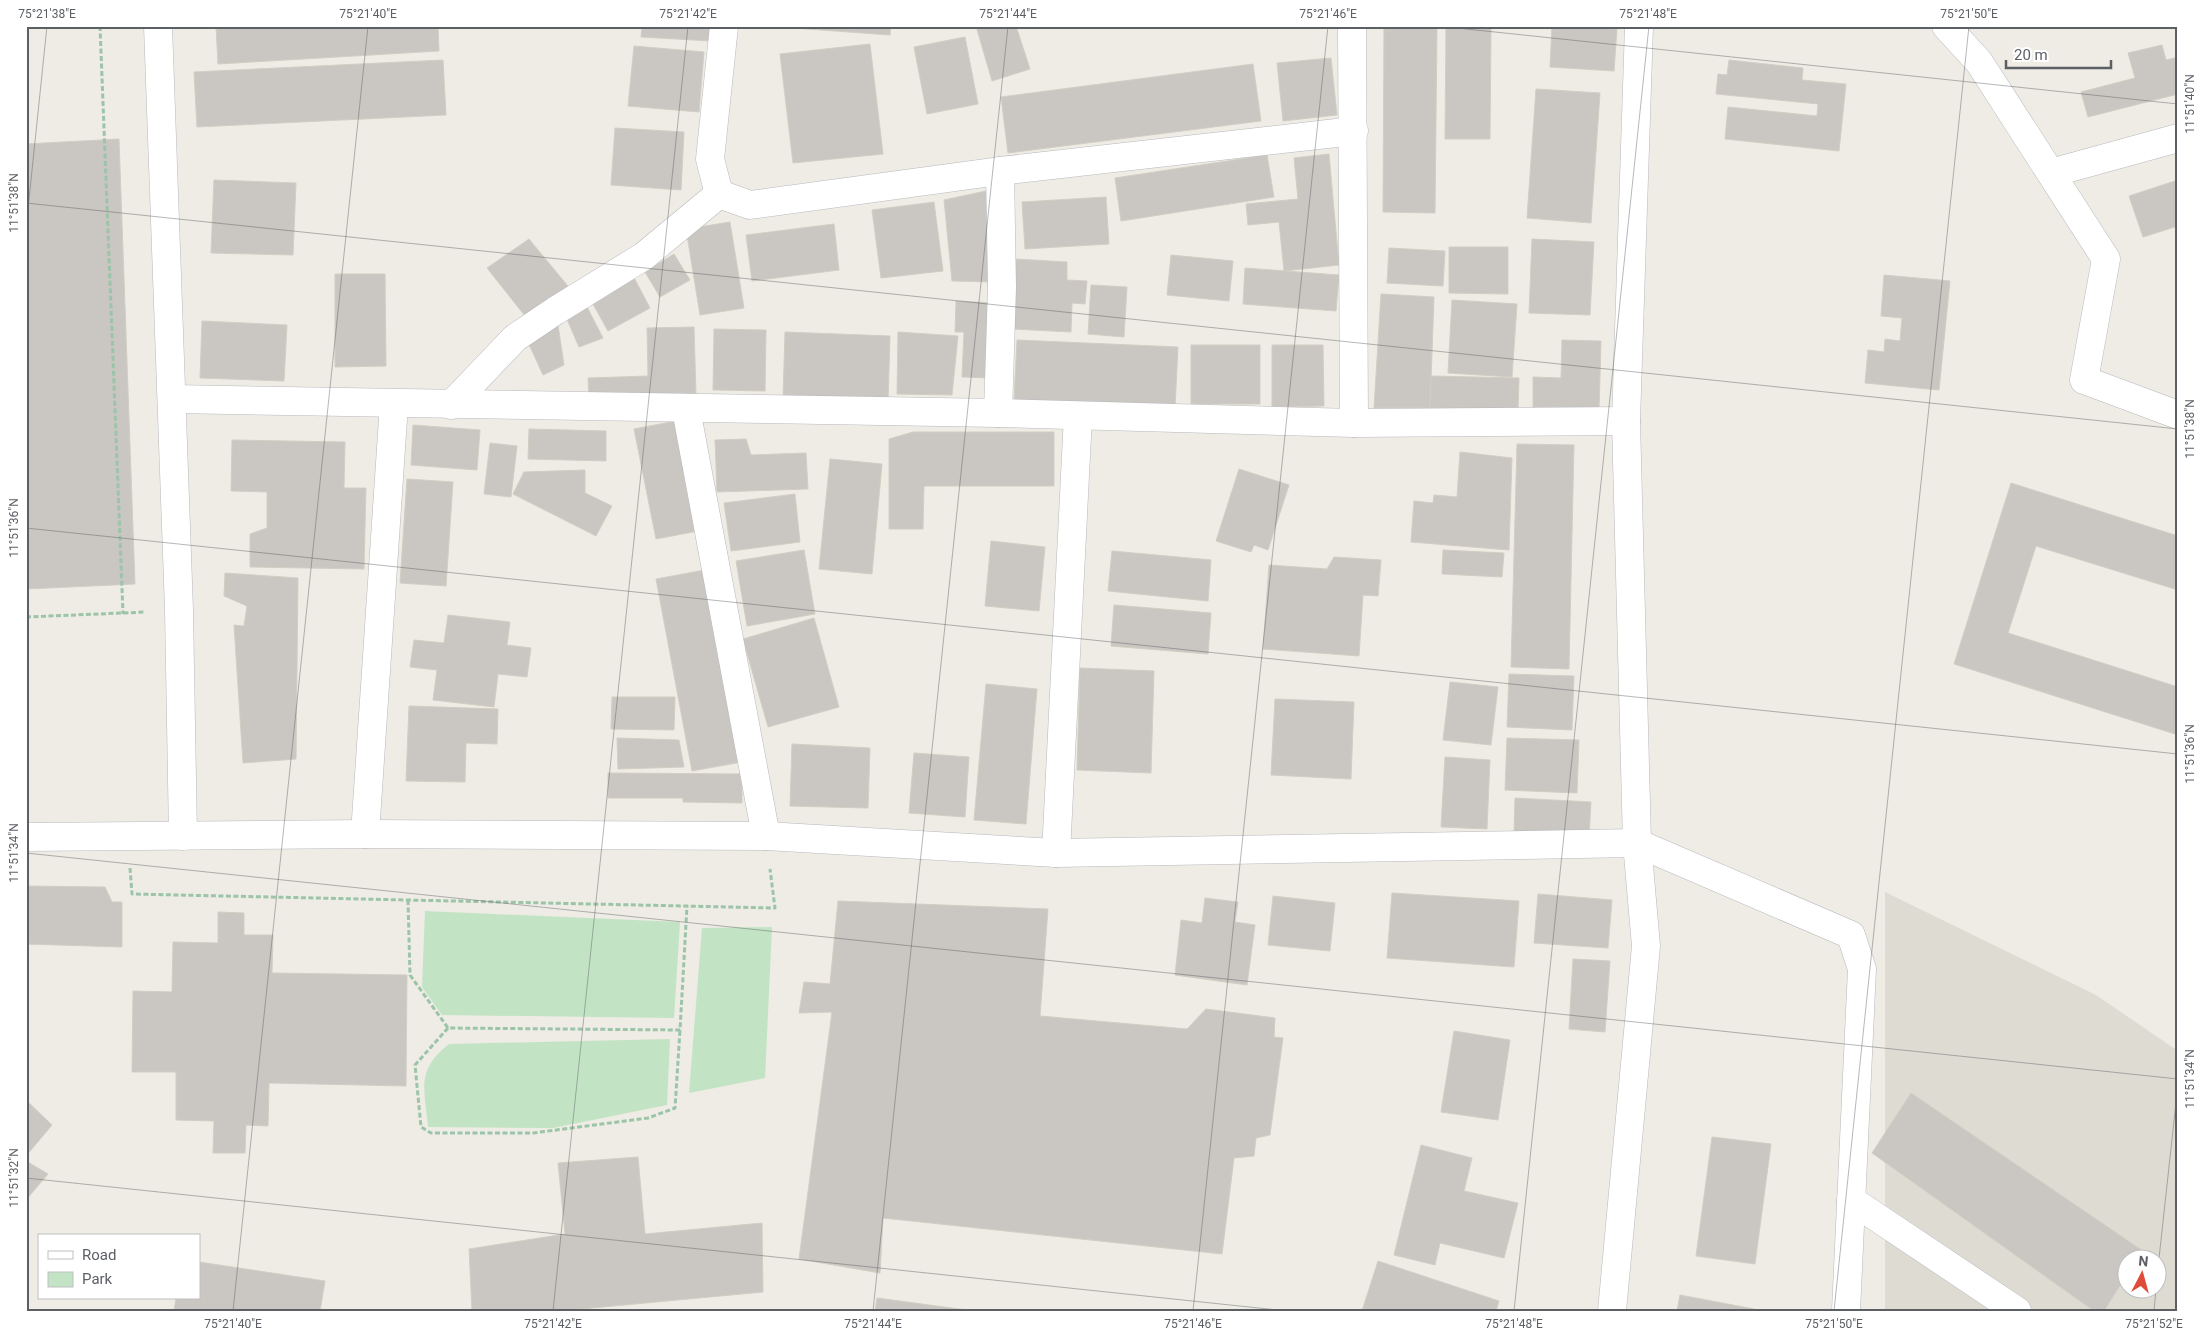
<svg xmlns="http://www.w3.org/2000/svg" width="2204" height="1337" font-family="Roboto,sans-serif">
<rect width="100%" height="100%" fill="#eeece4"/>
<path fill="#dedbd3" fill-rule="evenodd" d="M1885 892 2096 995 2178 1051V1311H1885ZM2126 1260H2156V1290H2126Z"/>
<g fill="#c2e4c4">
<polygon points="425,911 680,922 674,1018 442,1015 422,987"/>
<polygon points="772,927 765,1078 689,1093 702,928"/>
<path d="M670 1039 667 1105 553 1128 428 1127C425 1089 415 1071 449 1044Z"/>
</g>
<g fill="#cac6c2" stroke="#d2cec3">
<polygon points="216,26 438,26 439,51 218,64"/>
<polygon points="642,26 712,26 711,41 641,37"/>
<polygon points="793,26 891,26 890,35 793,28"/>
<polygon points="976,26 1016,26 1030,69 992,81"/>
<polygon points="1384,26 1437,26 1435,213 1383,212"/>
<polygon points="1446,26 1491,26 1490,139 1445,139"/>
<polygon points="1552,26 1617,29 1614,71 1550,67"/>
<polygon points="965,37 978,104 927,114 914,47"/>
<polygon points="870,44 883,154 793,163 780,54"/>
<polygon points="2162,45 2166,60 2178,57 2178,94 2088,117 2081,92 2135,78 2128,53"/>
<polygon points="634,46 704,52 699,112 628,106"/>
<polygon points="1331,58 1337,115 1283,121 1277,63"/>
<polygon points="443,60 446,115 197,127 194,72"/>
<polygon points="1729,60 1803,68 1802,80 1846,84 1839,151 1725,139 1728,107 1817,116 1818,104 1716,94 1718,74 1727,75"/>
<polygon points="1253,64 1261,121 1008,153 1001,97"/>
<polygon points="1536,89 1600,93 1591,223 1527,218"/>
<polygon points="615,128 684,132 681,190 611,185"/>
<polygon points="119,139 135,584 26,589 26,144"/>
<polygon points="1329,154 1339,265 1284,271 1279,222 1248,225 1246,204 1298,199 1294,158"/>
<polygon points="1267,155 1274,197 1121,221 1115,178"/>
<polygon points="214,180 296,183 293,255 211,253"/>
<polygon points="2178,180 2178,226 2143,237 2129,196"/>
<polygon points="986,191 997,230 995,282 952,281 944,200"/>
<polygon points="1106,197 1109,244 1025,249 1022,202"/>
<polygon points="934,202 943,271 881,278 872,210"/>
<polygon points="730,222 744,308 700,315 686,229"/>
<polygon points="834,224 839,270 752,281 746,235"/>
<polygon points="529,239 572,291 529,321 487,268"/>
<polygon points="1532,239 1594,242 1590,315 1529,313"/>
<polygon points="1449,247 1508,247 1508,294 1449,293"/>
<polygon points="1389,248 1445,251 1443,286 1387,283"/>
<polygon points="674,254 690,280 660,297 645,272"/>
<polygon points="1171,255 1233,261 1229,301 1167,295"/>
<polygon points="1016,259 1067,262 1067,280 1087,281 1085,304 1072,303 1071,332 1012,329"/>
<polygon points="1245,268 1339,275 1336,311 1243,304"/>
<polygon points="631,272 650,308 608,331 588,295"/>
<polygon points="335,274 385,274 386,366 335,367"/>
<polygon points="1884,275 1950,281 1939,390 1865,383 1868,350 1884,352 1885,339 1900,341 1902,318 1881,316"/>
<polygon points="1091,285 1127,287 1124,337 1088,334"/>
<polygon points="1381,294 1434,297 1430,408 1374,408"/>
<polygon points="1452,300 1517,304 1512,377 1448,373"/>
<polygon points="956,301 994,303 991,378 962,377 964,332 955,332"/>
<polygon points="586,305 603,338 579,347 566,317"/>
<polygon points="202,321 287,325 284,381 200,378"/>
<polygon points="558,325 564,365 543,375 527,340"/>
<polygon points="694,327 696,395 589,398 588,378 648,376 647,328"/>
<polygon points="714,329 766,330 765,391 713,390"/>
<polygon points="785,332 890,336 888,403 783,399"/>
<polygon points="898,332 958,336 952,395 897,394"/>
<polygon points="1017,340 1178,347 1175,408 1014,401"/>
<polygon points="1562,340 1601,341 1599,411 1533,410 1533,377 1561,378"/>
<rect x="1191" y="345" width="69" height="59"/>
<polygon points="1272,345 1323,345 1324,406 1272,407"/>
<polygon points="1431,376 1519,378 1518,410 1430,408"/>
<polygon points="676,421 698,531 656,539 634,429"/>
<polygon points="413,425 480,430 477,470 411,465"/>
<polygon points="529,429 606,431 606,461 528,459"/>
<polygon points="913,432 1054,432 1054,486 924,486 923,529 889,529 889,439"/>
<polygon points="746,439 751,455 806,453 808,489 717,492 715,440"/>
<polygon points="232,440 345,442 344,488 366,488 364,569 250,567 250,534 267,528 267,492 231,491"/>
<polygon points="490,443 517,446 511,497 484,494"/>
<polygon points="1517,444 1574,445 1569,669 1511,667"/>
<polygon points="1460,452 1512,458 1509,550 1411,542 1414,501 1433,503 1434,495 1457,497"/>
<polygon points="830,459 882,464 872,574 819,569"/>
<polygon points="1239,469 1289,485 1268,550 1254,545 1251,552 1216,541"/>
<polygon points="585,470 585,493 612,506 596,536 513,494 524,472"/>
<polygon points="407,479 453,482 446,586 400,583"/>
<polygon points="2011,483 2178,536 2178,590 2036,546 2008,633 2178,687 2178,735 1954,664"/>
<polygon points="795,494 800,542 731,551 724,503"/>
<polygon points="991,541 1045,547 1039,611 985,606"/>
<polygon points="804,550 815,614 747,626 736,561"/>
<polygon points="1443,550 1504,553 1502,577 1442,574"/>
<polygon points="1112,551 1211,560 1208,601 1108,591"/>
<polygon points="1334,557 1381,560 1378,596 1363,595 1359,656 1263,649 1269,565 1327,569"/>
<polygon points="705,570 742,762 692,771 656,579"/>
<polygon points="225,573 298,578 296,759 243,763 234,625 244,626 247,606 224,596"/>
<polygon points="1114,605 1211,613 1208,654 1111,646"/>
<polygon points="448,615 510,622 507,645 531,648 527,677 498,674 494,707 433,700 437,670 410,667 414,640 444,643"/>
<polygon points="814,618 839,707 768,727 743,639"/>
<polygon points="1080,668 1154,671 1151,773 1077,770"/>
<polygon points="1509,674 1574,676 1572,730 1507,727"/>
<polygon points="1450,682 1498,687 1491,745 1443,740"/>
<polygon points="986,684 1037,689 1026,824 974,820"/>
<polygon points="612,697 675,697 674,730 611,729"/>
<polygon points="1275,699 1354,702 1351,779 1271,775"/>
<polygon points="409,706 498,709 497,744 466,743 465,782 406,781"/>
<polygon points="617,738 679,740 684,767 618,769"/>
<polygon points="1507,738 1579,740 1577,793 1505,790"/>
<polygon points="792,744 870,748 868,808 790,806"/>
<polygon points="914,753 969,757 965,817 909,813"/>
<polygon points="1445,757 1490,760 1487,829 1441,827"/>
<polygon points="608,773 742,774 742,803 683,802 683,798 608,798"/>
<polygon points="1515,798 1591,802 1589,838 1514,834"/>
<polygon points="26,886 105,887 112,902 122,902 122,947 26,944"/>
<polygon points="1392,893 1519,901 1514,967 1387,958"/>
<polygon points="1538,894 1612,900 1608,948 1534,943"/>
<polygon points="1273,896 1335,903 1330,951 1268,945"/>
<polygon points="1205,898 1238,902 1235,922 1255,925 1247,985 1175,975 1181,920 1202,923"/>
<polygon points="838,901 1048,909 1040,1016 1187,1029 1206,1009 1275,1018 1274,1037 1283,1038 1270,1135 1256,1138 1254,1156 1234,1158 1222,1254 883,1218 880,1273 799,1259 832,1012 799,1013 804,982 830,984"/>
<polygon points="218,912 244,913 244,935 273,935 272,973 407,975 406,1086 269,1083 268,1126 246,1125 245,1153 213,1153 214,1121 176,1120 176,1072 132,1072 133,991 172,992 173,942 218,943"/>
<polygon points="1573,959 1610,961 1605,1032 1569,1029"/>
<polygon points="1454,1031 1510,1040 1498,1120 1441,1112"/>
<polygon points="1911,1093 2143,1251 2137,1260 2126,1260 2126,1276 2104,1311 2094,1311 1872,1153"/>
<polygon points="26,1100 52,1125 26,1156"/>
<polygon points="1712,1137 1771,1144 1755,1264 1696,1256"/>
<polygon points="1421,1145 1472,1158 1464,1191 1518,1203 1504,1258 1440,1243 1435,1265 1394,1255"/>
<polygon points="638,1157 645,1234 762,1223 763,1292 560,1311 472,1311 469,1249 565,1234 558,1163"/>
<polygon points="26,1161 48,1174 26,1200"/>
<polygon points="1378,1261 1499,1301 1496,1311 1362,1311"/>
<polygon points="199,1262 325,1281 320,1311 174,1311 176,1298 199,1298"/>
<polygon points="1680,1295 1754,1309 1754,1311 1677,1311"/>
<polygon points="877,1298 974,1311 875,1311"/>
</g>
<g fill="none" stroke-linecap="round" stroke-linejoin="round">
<g stroke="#b7b9be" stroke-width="29">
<g id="minor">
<polyline points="158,26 179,610 183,836"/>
<polyline points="1946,26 1979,62 2106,259 2084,380 2178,415"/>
<polyline points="2051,173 2178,138"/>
<polyline points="719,194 750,205 1000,171 1354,131"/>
<polyline points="719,194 710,159 724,26"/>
<polyline points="172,399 998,413 1354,423 1352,26"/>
<polyline points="451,405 515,338 555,311 644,256 719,194"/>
<polyline points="686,409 766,836"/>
<polyline points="998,413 1002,287 1000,171"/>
<polyline points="1354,423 1626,421"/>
<polyline points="365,834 394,404"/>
<polyline points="26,837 365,834 766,836 1056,853 1637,843 1851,935 1862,969 1846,1311"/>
<polyline points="1056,853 1078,416"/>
<polyline points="1851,1200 2017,1311"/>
<polyline points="1612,1311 1646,946 1637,843 1626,421 1639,26"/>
</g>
</g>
<g stroke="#9cc4a9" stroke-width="3" stroke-dasharray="5 2.5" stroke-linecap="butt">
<polyline points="100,26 123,614"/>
<polyline points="26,617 146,612"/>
<polyline points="130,868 132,894 775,908 770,869"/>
<polyline points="408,900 410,975 448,1028 680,1030 687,906"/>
<polyline points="448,1028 415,1065 421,1127 431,1133 533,1133 648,1118 675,1108 680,1030"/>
</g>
<use href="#minor" stroke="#fff" stroke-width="28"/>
</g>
<path fill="none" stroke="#5c5f64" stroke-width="1" stroke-opacity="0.45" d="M1438 26 2178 104M26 203 2178 429M26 228 47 26M26 528 2178 754M26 853 2178 1079M26 1178 1287 1311M2156 1286 2178 1084M233 1311 368 26M553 1311 688 26M873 1311 1008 26M1193 1311 1328 26M1514 1311 1649 26M1834 1311 1969 26M2154 1311 2156 1290"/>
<rect width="2204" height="1337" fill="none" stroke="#ffffff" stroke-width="55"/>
<rect x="38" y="1234" width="162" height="65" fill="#ffffff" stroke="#bebfc1"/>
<rect x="48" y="1251" width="25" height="8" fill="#ffffff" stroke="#bebfc1"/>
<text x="82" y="1260" font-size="15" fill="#5c5f64">Road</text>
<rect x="48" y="1272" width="25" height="15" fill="#c2e4c4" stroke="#bebfc1"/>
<text x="82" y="1284" font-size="15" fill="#5c5f64">Park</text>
<g transform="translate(2142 1274) rotate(6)"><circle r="24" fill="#ffffff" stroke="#bebfc1"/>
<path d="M0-4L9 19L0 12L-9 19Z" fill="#df4c39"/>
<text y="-8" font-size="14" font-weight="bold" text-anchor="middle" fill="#5c5f64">N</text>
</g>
<path d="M2006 60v8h105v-8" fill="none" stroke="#5c5f64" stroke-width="2.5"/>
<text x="2014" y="60" font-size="15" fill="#5c5f64" stroke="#ffffff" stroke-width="4" paint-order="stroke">20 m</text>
<rect x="28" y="28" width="2148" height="1282" fill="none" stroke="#5c5f64" stroke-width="2"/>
<g font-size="12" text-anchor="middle" fill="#5c5f64">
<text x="47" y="18">75°21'38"E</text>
<text x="368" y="18">75°21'40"E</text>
<text x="688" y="18">75°21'42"E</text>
<text x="1008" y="18">75°21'44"E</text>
<text x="1328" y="18">75°21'46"E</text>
<text x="1648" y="18">75°21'48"E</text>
<text x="1969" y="18">75°21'50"E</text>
<text transform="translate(2190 104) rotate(-90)" y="4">11°51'40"N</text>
<text transform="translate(14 203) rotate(-90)" y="4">11°51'38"N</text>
<text transform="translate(2190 429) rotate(-90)" y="4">11°51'38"N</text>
<text transform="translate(14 528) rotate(-90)" y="4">11°51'36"N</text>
<text transform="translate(2190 754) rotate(-90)" y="4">11°51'36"N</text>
<text transform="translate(14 853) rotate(-90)" y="4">11°51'34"N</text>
<text transform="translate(2190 1079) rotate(-90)" y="4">11°51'34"N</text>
<text transform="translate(14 1178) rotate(-90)" y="4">11°51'32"N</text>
<text x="233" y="1328">75°21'40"E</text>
<text x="553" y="1328">75°21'42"E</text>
<text x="873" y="1328">75°21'44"E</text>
<text x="1193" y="1328">75°21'46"E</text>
<text x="1514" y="1328">75°21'48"E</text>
<text x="1834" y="1328">75°21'50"E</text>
<text x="2154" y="1328">75°21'52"E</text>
</g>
</svg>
